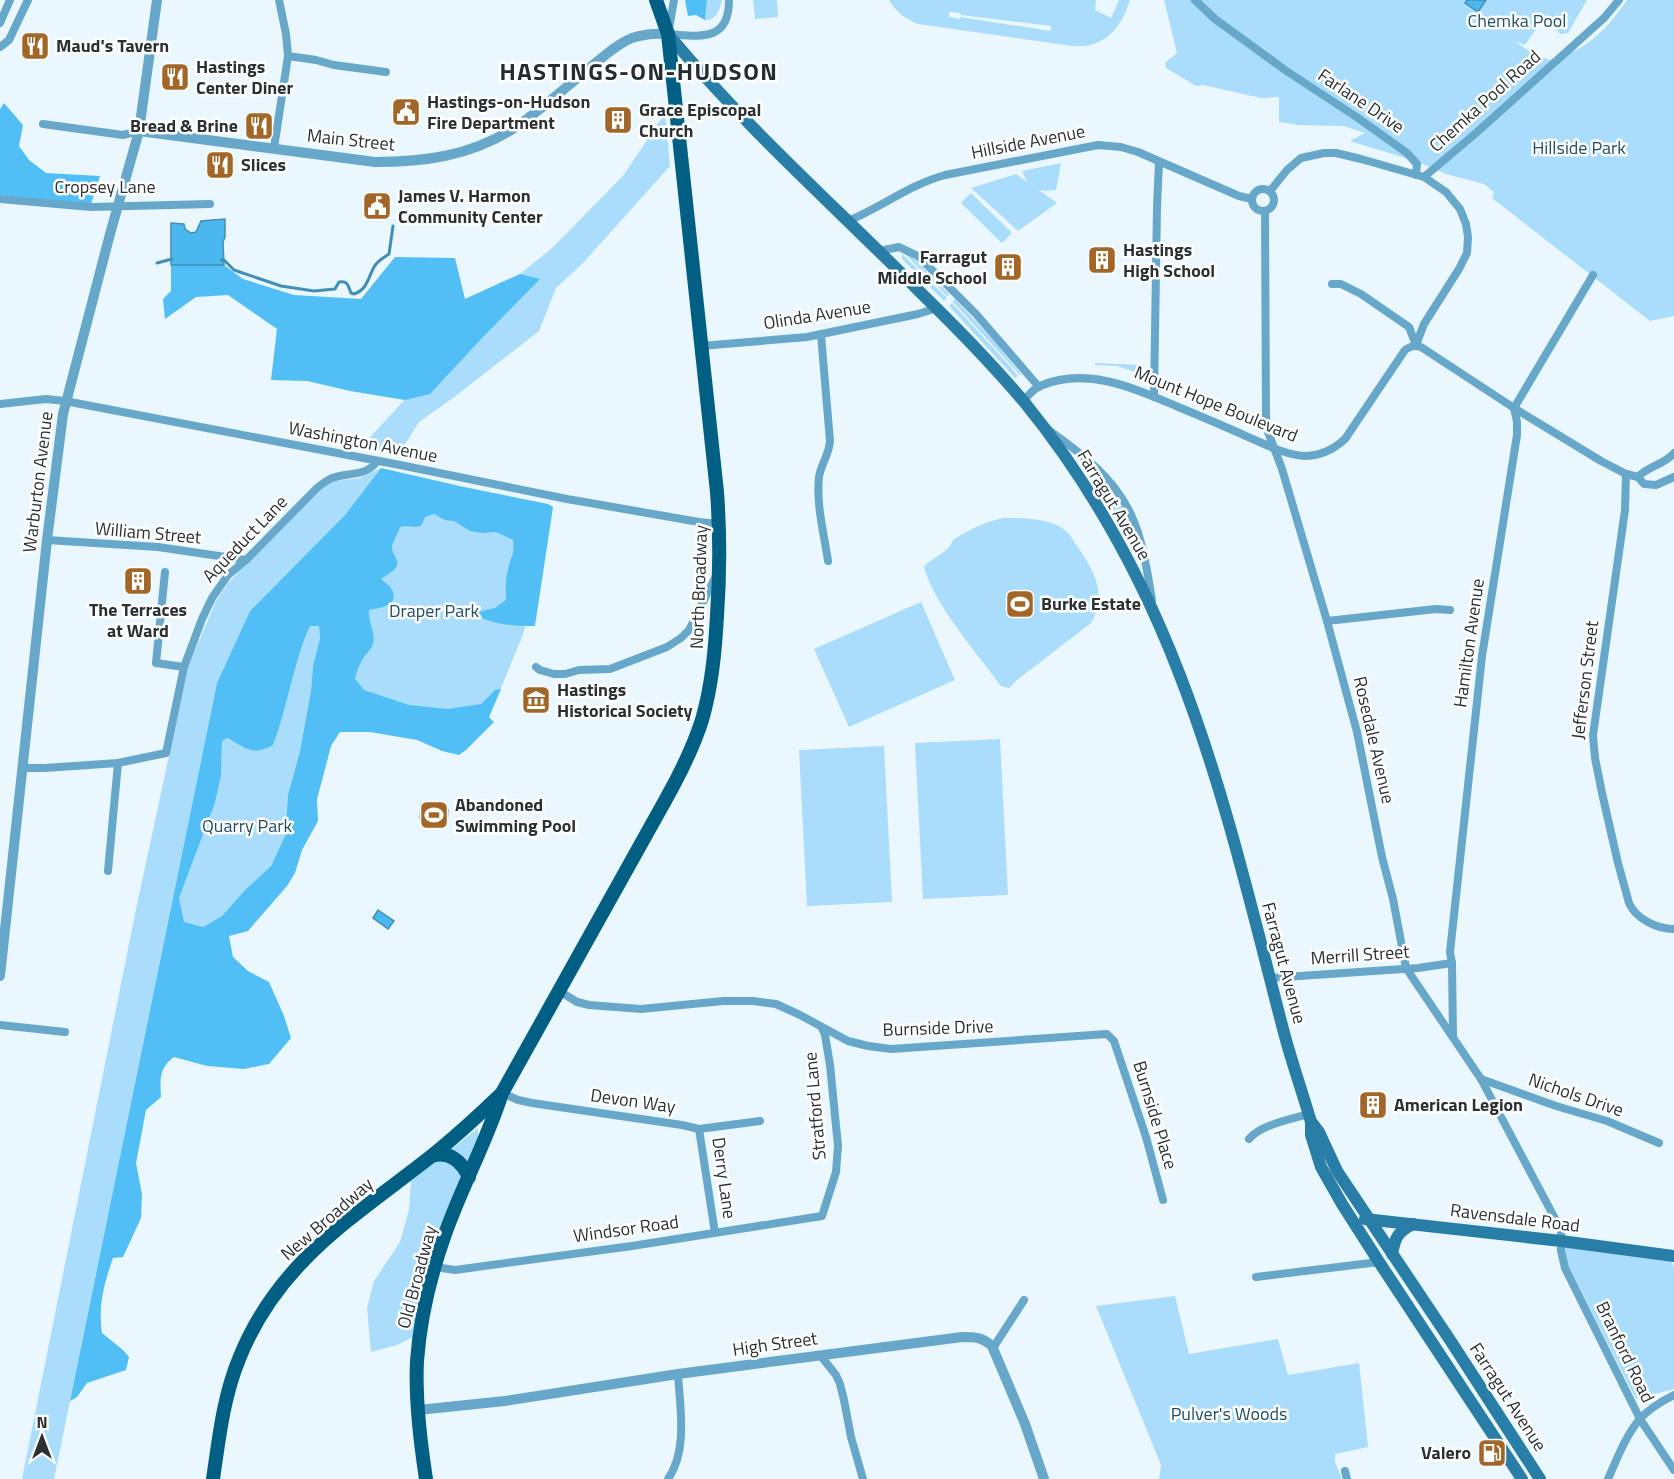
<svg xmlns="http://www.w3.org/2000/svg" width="1674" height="1479" font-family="'Titillium Web',sans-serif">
<rect width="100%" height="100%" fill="#ebf7ff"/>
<g fill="#a9ddfb" fill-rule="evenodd">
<path d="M707 0H722C720 9 716 21 705 20Z"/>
<polygon points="753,0 777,0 778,17 755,19"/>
<path d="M889 0H1096L1095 10 1111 18 1119 0H1130C1121 29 1104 49 1072 46L918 24C905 19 896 12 889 0ZM949 12 960 13 961 15 1051 26V31L960 17V19L949 17Z"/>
<path d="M1164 0H1587L1568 33 1560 34 1551 23 1544 18 1525 45 1514 41 1531 52 1549 60C1558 57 1568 54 1576 50 1598 39 1614 19 1627 0H1674V316L1650 321 1492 198 1494 192 1484 184 1446 174 1418 162 1350 141 1365 133 1344 126 1298 125 1279 122V97L1261 98 1203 85 1196 86 1166 68 1165 63 1177 53Z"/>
<polygon points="665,113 670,166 583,263 556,288 539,331 453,398 419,422 399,454 361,447 410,394 465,299 520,274 551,249 623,176"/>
<polygon points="1061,163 1056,190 1046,191 1039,190 1057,203 1018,231 971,188 1016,174 1027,182 1022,171"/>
<polygon points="971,193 1012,233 1002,243 961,203"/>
<polygon points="902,254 947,298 944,301 902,259"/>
<polygon points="905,254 911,256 950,295 947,296"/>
<polygon points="955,299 995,342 1022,375 1020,375 953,302"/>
<polygon points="952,303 1008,364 1018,376 1015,378 949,306"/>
<polygon points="1095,363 1140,365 1140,371 1135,372 1117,366 1095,365"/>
<polygon points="1080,460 1113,493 1124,510 1141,565 1116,519 1081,463"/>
<polygon points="381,468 345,515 250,611 217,683 54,1479 22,1479 135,914 188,667 216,601 228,583 241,569 325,486 336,481 360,478"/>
<polygon points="391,480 549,512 532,604 522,637 489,717 365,711 330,643"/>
<path d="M1003 518C1020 518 1047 518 1062 528 1069 532 1073 540 1077 546 1094 571 1108 594 1091 623L1017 680 1009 688 1001 686C977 653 935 606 924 567 932 557 949 553 953 540 969 530 984 522 1003 518Z"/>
<polygon points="921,602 955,680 849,727 814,649"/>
<polygon points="310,626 319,626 320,638 313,666 311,691 300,751 288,795 285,836 271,866 245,890 222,916 203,927 183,922 179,898 215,803 221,776 222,741 226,738 234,742 273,745 283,711 293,671"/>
<polygon points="1000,739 1008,895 923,899 915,743"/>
<polygon points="884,746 892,902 807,906 799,750"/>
<polygon points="478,1128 478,1143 417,1335 397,1345 371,1352 367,1308 374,1281 400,1242 409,1210 411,1181"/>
<polygon points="1561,1241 1670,1256 1674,1269 1674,1389 1636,1399 1561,1251"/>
<polygon points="1175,1296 1189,1354 1278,1339 1288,1375 1359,1363 1368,1447 1335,1454 1335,1462 1342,1479 1159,1479 1161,1465 1096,1306"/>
</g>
<g fill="#51bff5" fill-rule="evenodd">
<polygon points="685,0 707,0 705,20 696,15 688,16"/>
<polygon points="4,103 23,125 19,146 29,160 46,173 100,176 91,204 0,195 0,109"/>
<polygon points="395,257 455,258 465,299 520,274 540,279 482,338 430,394 405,400 350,391 307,381 271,380 277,329 228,295 196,297 165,319 163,299 171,291 171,265 224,265 243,279 294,295 361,299"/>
<path d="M381 468 464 487 548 504 553 507 535 626C515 626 495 625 478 616V612L495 608 506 600C506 590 505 580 508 570 510 556 515 557 513 540L496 532 482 533 470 531 454 521 445 520 434 514 425 517 421 526C413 528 407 525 400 527 398 533 393 542 392 546 391 555 403 561 394 570 390 573 385 576 381 579 384 582 391 586 392 590 400 607 378 608 369 610 368 622 376 633 373 644 371 651 365 654 362 660 359 666 356 673 355 679L364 690 409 705 448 709 481 704 495 690 501 689 489 717 494 722 466 750 459 755 442 751 417 740 370 732H340L331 746 324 773 317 799 318 821 302 850 295 873 287 886 248 931 229 936 233 957 248 971 269 982 284 1016 291 1038 269 1064 244 1069 207 1066 174 1057C159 1068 160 1079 161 1097L146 1110 136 1163 142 1194 141 1218 123 1257 113 1258C104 1284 98 1305 102 1333L123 1350 129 1357 126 1370 87 1383 77 1397 70 1401 217 683 250 611 345 515ZM319 626 320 638 313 666 311 691 300 751 288 795 285 836 271 866 245 890 222 916 203 927 184 922 179 898 215 803 221 776 222 741 227 738C245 747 252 757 273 745 288 706 292 666 310 626Z"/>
</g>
<g fill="#4ab8ee" stroke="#418fb6" stroke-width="1.5">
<polygon points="1467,0 1486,0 1478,12 1465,3"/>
<polygon points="225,219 225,237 223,242 224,265 171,265 171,223 184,224 185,229 191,233 196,232 201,221"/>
<polygon points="421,805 424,807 448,810 447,822 420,818"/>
<polygon points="378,910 394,921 388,929 373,918"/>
</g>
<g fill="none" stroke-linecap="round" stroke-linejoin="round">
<g stroke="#418fb6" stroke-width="3">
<path d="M221 260H224L234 270 281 286 314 291 335 289 339 282C348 280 348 286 351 293L354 294C367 290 368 278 374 267 377 261 383 258 389 254L393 226"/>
<polyline points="157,263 172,259"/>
</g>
<g stroke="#67a7ca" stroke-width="8">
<path d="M674 0 668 34C699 36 729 43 729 0"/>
<polyline points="1195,0 1215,19 1285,70 1358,118 1407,153 1417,164 1416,175"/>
<polyline points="0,23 10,0"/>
<polyline points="0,47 9,40 28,0"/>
<polyline points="288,56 316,60 334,65 386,72"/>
<polyline points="43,124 123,135 139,131"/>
<polyline points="274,148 288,56 286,34 279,0"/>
<polyline points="1424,177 1476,133 1604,18 1619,0"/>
<circle cx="1263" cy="200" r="11"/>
<polyline points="1270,191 1287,170 1301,158 1324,153 1336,153 1361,159 1424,177 1446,192 1460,209 1466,224 1468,237 1467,253 1459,269 1424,324 1416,345"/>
<polyline points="0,199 91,207 210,204"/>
<polyline points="1265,211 1266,417 1268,432 1282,469 1327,621 1357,732 1382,857 1393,899 1406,968 1481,1079 1561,1230 1561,1251 1565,1268 1640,1419 1674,1470"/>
<path d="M848 221C882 207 909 185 945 175L1098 145 1121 147 1138 152 1239 196 1252 199"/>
<polyline points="879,251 899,247 918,256 976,314 1039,387"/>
<polyline points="1332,284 1341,284 1361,294 1409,327 1416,345"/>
<path d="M821 335 830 441C829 455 821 464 819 477 816 504 824 534 828 561"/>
<polyline points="701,346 807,337 918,314 937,308"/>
<polyline points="1154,397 1157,207 1159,162"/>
<path d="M1023 401C1028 396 1033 389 1040 386 1086 366 1134 388 1176 406 1200 416 1224 426 1248 437 1265 444 1285 455 1304 456 1320 456 1333 450 1345 439L1405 350C1410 346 1414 345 1421 347L1514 408 1601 461 1626 474 1638 477 1644 484 1656 485 1674 477"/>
<polyline points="0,404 46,399 65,401 400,465 567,499 699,522 720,524"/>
<path d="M1050 431C1075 449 1102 469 1119 494 1141 524 1146 564 1152 600"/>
<path d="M1626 474 1625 510 1593 735 1595 758 1602 793 1618 863 1629 903C1636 919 1657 929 1674 929"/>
<path d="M1638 477C1648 466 1664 465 1674 453"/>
<polyline points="47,540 158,547 246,560"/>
<polyline points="165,572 156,663 184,667"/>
<polyline points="1327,621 1436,609 1450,610"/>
<polyline points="536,667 540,670 554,674 565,674 579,670 610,669 667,647 681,638 689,630 717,574"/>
<path d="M23 768H45L118 763 166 753 184 667 202 619 212 598 228 575 246 560 315 490C320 485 326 481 332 478 348 472 367 477 377 461"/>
<polyline points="108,871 118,763"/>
<polyline points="1270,978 1418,968 1452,963"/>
<polyline points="559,991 577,1002 589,1005 641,1009 723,1001 753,1001 776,1004 800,1015 848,1041 868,1046 891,1049 1107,1034 1114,1041 1146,1137 1163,1200"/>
<polyline points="0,1025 65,1032"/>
<polyline points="1453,1036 1452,963 1450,952 1482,656 1517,435 1517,422 1514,408 1593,275"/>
<polyline points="1481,1079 1556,1106 1607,1121 1659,1143"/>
<polyline points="502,1093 518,1100 532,1103 682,1125 699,1129 760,1121"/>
<polyline points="699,1129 715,1233"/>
<path d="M1249 1139C1260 1125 1291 1119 1309 1114"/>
<polyline points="435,1267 455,1270 632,1246 822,1216 836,1172 838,1146 830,1065 825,1035 822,1028"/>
<polyline points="1256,1277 1379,1262"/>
<polyline points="993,1348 1024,1300"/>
<polyline points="820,1355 836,1375 840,1384 844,1400 851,1437 863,1479"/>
<polyline points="1345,1471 1347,1479"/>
<path d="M668 1479C688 1450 680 1408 678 1374"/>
<path d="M1608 1479C1617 1459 1625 1437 1639 1420 1648 1409 1662 1401 1674 1395"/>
</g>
<g stroke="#67a7ca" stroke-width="10">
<path d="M139 131 375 162C424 162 469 156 511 130 538 113 562 90 587 70 601 59 615 45 632 38 644 34 655 33 668 34"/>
<polyline points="0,976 47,540 63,414 110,234 139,131 157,0"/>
<path d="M418 1410 505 1401 678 1374 962 1337C975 1337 982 1337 992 1346L1025 1424 1044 1479"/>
</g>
<g stroke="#287ea6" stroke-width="12">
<path d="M668 34C745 127 837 208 922 294 958 329 993 365 1025 403 1090 483 1142 577 1179 673 1224 788 1252 910 1283 1029 1291 1060 1302 1091 1311 1122V1135L1321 1167 1342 1204 1379 1262 1522 1479"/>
<polyline points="1313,1124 1319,1132 1337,1171 1450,1340 1540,1479"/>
<polyline points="1365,1219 1561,1241 1674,1256"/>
<path d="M1392 1254C1395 1237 1398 1232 1413 1224"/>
</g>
<g stroke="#025f84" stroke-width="14">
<path d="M432 1156C449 1150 462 1162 469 1177"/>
<path d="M213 1479C219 1439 223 1398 239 1359 277 1263 351 1219 429 1158 454 1138 477 1117 500 1095"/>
<path d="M426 1479C420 1440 415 1400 417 1361 420 1319 430 1277 444 1237 461 1188 486 1143 502 1093L666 799C680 774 693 748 702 720 712 685 715 651 717 616 720 574 720 533 717 492L668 34 656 0"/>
</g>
</g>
<defs>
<g id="restaurant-square" transform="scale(1.5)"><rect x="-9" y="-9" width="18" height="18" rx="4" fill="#a26728" stroke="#fff"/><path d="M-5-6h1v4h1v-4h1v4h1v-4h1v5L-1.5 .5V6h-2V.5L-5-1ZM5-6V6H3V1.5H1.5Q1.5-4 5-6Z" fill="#fff"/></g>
<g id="civic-square" transform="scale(1.5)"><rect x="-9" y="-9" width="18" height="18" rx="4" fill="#a26728" stroke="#fff"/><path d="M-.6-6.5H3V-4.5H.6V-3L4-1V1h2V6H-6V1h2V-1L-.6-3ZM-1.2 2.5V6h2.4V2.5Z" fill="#fff"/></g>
<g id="building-square" transform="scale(1.5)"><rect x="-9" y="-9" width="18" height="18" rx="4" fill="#a26728" stroke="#fff"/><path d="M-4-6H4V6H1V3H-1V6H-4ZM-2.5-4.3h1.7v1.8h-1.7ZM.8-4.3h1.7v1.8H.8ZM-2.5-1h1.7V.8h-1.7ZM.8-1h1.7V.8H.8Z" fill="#fff"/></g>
<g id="stadium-square" transform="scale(1.5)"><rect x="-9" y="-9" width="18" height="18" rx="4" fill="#a26728" stroke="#fff"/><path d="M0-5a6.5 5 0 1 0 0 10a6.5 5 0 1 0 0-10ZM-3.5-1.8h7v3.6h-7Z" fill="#fff"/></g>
<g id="museum-square" transform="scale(1.5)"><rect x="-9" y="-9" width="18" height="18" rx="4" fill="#a26728" stroke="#fff"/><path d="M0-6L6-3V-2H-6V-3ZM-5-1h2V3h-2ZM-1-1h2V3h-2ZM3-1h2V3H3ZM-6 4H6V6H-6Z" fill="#fff"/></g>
<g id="fuel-square" transform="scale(1.5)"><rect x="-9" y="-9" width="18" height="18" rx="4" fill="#a26728" stroke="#fff"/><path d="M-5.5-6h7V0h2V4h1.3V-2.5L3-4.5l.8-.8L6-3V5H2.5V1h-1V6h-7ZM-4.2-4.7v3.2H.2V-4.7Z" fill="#fff"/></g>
</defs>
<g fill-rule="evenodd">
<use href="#restaurant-square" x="35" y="46"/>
<use href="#restaurant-square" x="175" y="77"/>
<use href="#civic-square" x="406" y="112"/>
<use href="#building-square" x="618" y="120"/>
<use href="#restaurant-square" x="259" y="126"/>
<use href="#restaurant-square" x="220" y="165"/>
<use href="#civic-square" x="377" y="206"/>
<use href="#building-square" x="1102" y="260"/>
<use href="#building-square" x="1008" y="267"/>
<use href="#building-square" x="138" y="581"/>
<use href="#stadium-square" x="1020" y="604"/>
<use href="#museum-square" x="536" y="700"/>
<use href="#stadium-square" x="434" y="815"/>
<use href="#building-square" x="1373" y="1105"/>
<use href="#fuel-square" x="1492" y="1453"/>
</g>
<g text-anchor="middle" stroke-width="5" stroke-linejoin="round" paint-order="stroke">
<g font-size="18" fill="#224f66" stroke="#fff">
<text x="1517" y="27">Chemka Pool</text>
<text x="1579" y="154">Hillside Park</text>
<text x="434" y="617">Draper Park</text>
<text x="247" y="832">Quarry Park</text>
<text x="1229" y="1420">Pulver's Woods</text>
</g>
<g font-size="18" font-weight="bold" fill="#2b3033" stroke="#fff" text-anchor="start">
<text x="56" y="52">Maud's Tavern</text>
<text x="196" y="73">Hastings<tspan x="196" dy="21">Center Diner</tspan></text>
<text x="427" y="108">Hastings-on-Hudson<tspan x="427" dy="21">Fire Department</tspan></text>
<text x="639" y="116">Grace Episcopal<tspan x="639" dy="21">Church</tspan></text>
<text x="238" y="132" text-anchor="end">Bread &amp; Brine</text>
<text x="241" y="171">Slices</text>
<text x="398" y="202">James V. Harmon<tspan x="398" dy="21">Community Center</tspan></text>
<text x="1123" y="256">Hastings<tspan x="1123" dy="21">High School</tspan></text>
<text x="987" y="263" text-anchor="end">Farragut<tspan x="987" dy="21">Middle School</tspan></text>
<text x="1041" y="610">Burke Estate</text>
<text x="138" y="616" text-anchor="middle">The Terraces<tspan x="138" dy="21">at Ward</tspan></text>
<text x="557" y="696">Hastings<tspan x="557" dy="21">Historical Society</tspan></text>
<text x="455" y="811">Abandoned<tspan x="455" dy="21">Swimming Pool</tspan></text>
<text x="1394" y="1111">American Legion</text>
<text x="1471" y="1459" text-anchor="end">Valero</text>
</g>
<g font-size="18" fill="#2b3033" stroke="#fff">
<text transform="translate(1361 101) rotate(34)" y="6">Farlane Drive</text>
<text transform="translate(1485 101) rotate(-42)" y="6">Chemka Pool Road</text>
<text transform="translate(351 140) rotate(6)" y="6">Main Street</text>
<text transform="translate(1028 142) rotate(-11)" y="6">Hillside Avenue</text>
<text x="105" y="193">Cropsey Lane</text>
<text transform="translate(817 315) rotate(-9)" y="6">Olinda Avenue</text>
<text transform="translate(1216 404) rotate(22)" y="6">Mount Hope Boulevard</text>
<text transform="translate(363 442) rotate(11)" y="6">Washington Avenue</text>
<text transform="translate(38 482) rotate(-83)" y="6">Warburton Avenue</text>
<text transform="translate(1114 505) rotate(59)" y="6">Farragut Avenue</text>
<text transform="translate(148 533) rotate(5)" y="6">William Street</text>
<text transform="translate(245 539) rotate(-46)" y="6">Aqueduct Lane</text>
<text transform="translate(699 587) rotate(-88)" y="6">North Broadway</text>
<text transform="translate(1469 643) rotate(-82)" y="6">Hamilton Avenue</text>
<text transform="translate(1585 680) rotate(-83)" y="6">Jefferson Street</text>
<text transform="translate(1374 740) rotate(77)" y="6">Rosedale Avenue</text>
<text transform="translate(1360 955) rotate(-4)" y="6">Merrill Street</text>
<text transform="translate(1284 963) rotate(75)" y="6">Farragut Avenue</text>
<text transform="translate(938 1028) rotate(-2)" y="6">Burnside Drive</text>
<text transform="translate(1576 1095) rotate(19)" y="6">Nichols Drive</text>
<text transform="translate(633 1101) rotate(8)" y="6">Devon Way</text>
<text transform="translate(815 1106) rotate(-95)" y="6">Stratford Lane</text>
<text transform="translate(1155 1115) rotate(73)" y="6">Burnside Place</text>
<text transform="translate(724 1178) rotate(82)" y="6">Derry Lane</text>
<text transform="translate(1515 1218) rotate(7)" y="6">Ravensdale Road</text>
<text transform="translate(327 1219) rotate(-41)" y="6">New Broadway</text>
<text transform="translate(626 1229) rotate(-8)" y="6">Windsor Road</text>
<text transform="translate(417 1277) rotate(-75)" y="6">Old Broadway</text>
<text transform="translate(775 1344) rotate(-8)" y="6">High Street</text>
<text transform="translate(1625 1352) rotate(64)" y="6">Branford Road</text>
<text transform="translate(1508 1397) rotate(57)" y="6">Farragut Avenue</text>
</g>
<g font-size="24" font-weight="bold" letter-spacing="1.5" fill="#232c32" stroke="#fff">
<text x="639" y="80">HASTINGS-ON-HUDSON</text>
</g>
</g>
<g transform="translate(42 1437)" stroke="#ffffff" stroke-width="4.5" paint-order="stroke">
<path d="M0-4.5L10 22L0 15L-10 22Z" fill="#2b3033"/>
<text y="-9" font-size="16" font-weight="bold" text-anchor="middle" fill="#2b3033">N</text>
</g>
</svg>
